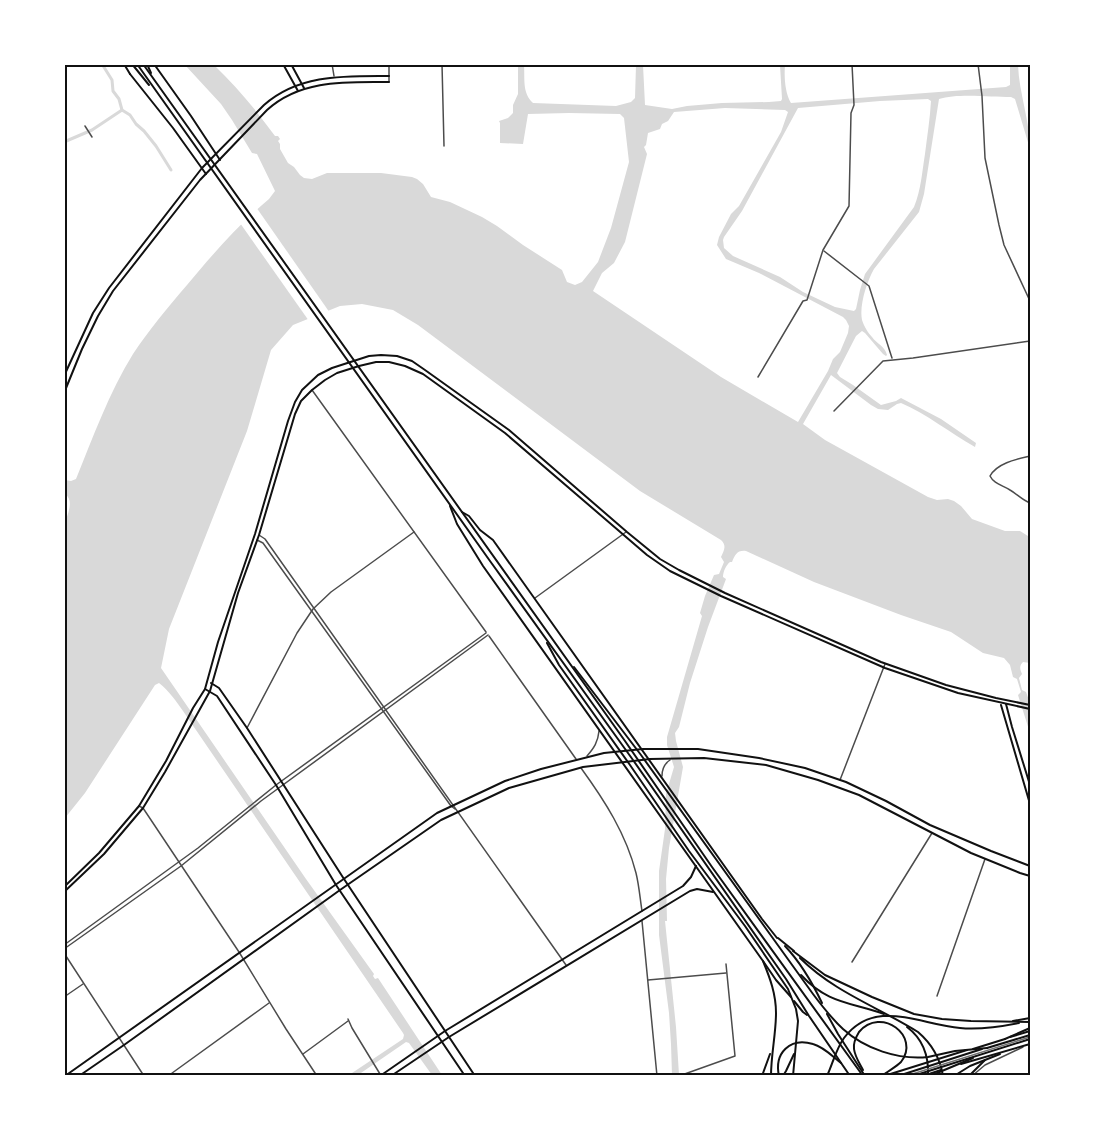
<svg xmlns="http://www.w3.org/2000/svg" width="1095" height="1140" font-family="Inter,sans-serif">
<rect width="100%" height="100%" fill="#fff"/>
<path fill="#d9d9d9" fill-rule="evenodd" d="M185 65H214C237 87 256 110 275 136H278L280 139 278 141 280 144V149L288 163 294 167 300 175 304 178 312 179 327 173H381L412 177 417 179 423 184 431 197 450 202 482 217 497 226 523 245 562 270 567 282 575 285 582 282 598 262 611 228 629 162 624 118 620 114 569 113 528 114 523 144 500 143V123L499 121 508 118 513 113V105L518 94V65H524C525 79 522 93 533 103L616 106 631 102 635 98 636 65H643L645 105 672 109 687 106 722 103 769 102 781 101 782 99 780 65H785C784 77 785 93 791 103L1006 87 1010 85V65H1018C1019 93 1030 121 1030 149L1015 99 1011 97C991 97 957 93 939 99L924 194 919 212 874 269C867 281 859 306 862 320 864 326 868 333 872 337 877 344 885 346 887 355L886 356 883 354 865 333 862 331 856 336 837 373 840 377 853 385 881 405 896 401 901 398 941 419 976 443 975 447C950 433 927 414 901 403L897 404 888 410 878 409 871 405 831 375 803 424 825 440 928 497 937 500 948 499 954 501 961 506 972 519 1005 531H1020L1028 536 1030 539V663L1023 662C1019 666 1020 669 1022 674L1019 678 1022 690 1026 692 1030 703V733L1018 695 1021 692 1017 679 1013 677 1010 665 1004 658 983 653 951 632 901 615 814 582 746 551C737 550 735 555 732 562H730C726 565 723 572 723 577L726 579 708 627 690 683 679 727 675 733 676 741 683 767 669 848 666 879 667 921H665L676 1027 679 1075H672L671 1044 669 1013 659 935V871L665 829 666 794 674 767 667 745V737L702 616 700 613 705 596 714 575 719 574 724 562 721 557C724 550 727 546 721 540L640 491 418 325 393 310 362 304 340 306 293 325 271 350 247 431 169 629 161 668 306 879 374 974 373 976 375 979 378 978 442 1075H432L409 1043 406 1042 358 1075H349L403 1039 404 1035 403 1033 183 711C176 701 169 691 159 683L155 685 85 793 65 818 64 526C67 515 75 501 65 494V480L71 481 76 479C93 437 109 393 133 354 149 330 168 307 187 285 211 256 240 223 269 199L275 191 257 154 252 153 232 120 221 104ZM928 99 931 101C930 119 927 137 925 154 922 172 921 190 914 207L865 274 860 290 856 309 854 311 835 307 803 292 780 277 733 256 724 248 723 240 724 237 742 211 798 108 880 101ZM725 108 785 110 788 112 781 132 739 206 731 214 719 237 717 245 726 259 759 273 843 317 846 320 849 326 848 333 840 352 833 359 828 371 798 422 721 377 593 291 602 273 614 263 625 242 647 154 644 147 646 145 648 133 660 129 662 124 668 121 674 112Z"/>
<polygon fill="#fff" points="256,207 330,313 309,321 240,223"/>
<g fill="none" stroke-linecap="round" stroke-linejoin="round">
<g stroke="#d9d9d9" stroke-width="3">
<polyline points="102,64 112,80 113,91 119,99 122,110 130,115 136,124 144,131 156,146 171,170"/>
<polyline points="64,142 92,130 122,110"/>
</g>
<g stroke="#4c4c4c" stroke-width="1.5">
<polyline points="332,64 334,76"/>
<polyline points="442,64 444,146"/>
<polyline points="85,126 92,137"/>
<polyline points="824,251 869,286 891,355 892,358"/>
<polyline points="758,377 803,301 807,300 823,250 849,206 851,113 854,105 852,64"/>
<polyline points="834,411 883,361 913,358 1030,341"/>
<path d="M1030 456C1017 459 997 463 990 476 994 484 1002 485 1010 490 1017 494 1022 500 1030 503"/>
<polyline points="535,598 626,532"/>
<polyline points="840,780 885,664"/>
<polyline points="852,962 932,833"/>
<polyline points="648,980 726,973"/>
<polyline points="937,996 985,859"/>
<polyline points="64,997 83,984"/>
<polyline points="348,1019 352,1028 380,1074"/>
<polyline points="303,1054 348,1021"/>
<polyline points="168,1076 269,1003"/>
<polyline points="679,1076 735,1056 726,964"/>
</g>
<g stroke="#4c4c4c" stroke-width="1.5">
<polyline points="389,64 389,82"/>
<polyline points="978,64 982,96 985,158 999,225 1004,245 1030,301"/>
<polyline points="312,390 486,632"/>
<polyline points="259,535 265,539 566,965"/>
<polyline points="257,540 263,543 451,806 455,809"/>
<polyline points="489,636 576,759"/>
<polyline points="247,728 297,633 313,609 331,592 414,532"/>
<path d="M587 756C594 748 598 742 599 731"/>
<path d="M581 768C605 801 626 834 636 873 639 885 640 898 642 911"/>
<path d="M662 776C662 769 664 764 670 760"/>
<polyline points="139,806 143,808 239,952 286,1029 317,1076"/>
<polyline points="642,921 657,1076"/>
<polyline points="64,945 198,848 276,785 486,633"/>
<polyline points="64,949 181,866 261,801 488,635"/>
<polyline points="64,953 144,1076"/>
<polyline points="972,1076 985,1065 1023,1047"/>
</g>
<g stroke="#111" stroke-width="2">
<polyline points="154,64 191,116 220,160"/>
<polyline points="283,64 298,91"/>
<polyline points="291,64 304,88"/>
<polyline points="130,74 173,128 206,174"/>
<path d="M64 376 93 313 109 288 202 168 264 105C299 74 344 76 389 76"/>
<path d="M64 393 82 349 98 316 113 291 200 180 267 110C301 79 347 82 389 82"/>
<polyline points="211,683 219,688 247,728 344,879 475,1076"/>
<polyline points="205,689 217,696 276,785 336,885 465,1076"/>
<polyline points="1006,704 1012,727 1030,785"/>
<polyline points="1001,705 1030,804"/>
<polyline points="64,887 99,853 139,806 166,761 193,708 205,689 218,642 255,534 288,421 295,402 302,390 318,375 332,368 369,356 381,355 397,356 412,361 425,370 509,430 627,532 660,559 679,570 725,593 881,662 946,685 996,698 1030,705"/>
<polyline points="64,892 104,854 143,808 165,772 210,691 238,593 259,535 295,414 301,401 312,390 325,380 337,373 359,366 376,362 389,362 405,366 423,374 505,433 647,555 670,571 721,596 885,668 958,693 1030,709"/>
<polyline points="65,1076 437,813 505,781 541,769 604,753 643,749 698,749 759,758 805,768 846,782 886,801 930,825 991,851 1030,866"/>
<polyline points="79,1076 124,1045 340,890 441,820 509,788 583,767 650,759 704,758 766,765 818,780 859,795 971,853 1020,873 1030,876"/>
<polyline points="380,1076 445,1031 683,886 691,877 696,866"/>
<polyline points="391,1076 449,1037 690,891 697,889 713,892"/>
</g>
<g stroke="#111" stroke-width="2">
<path d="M450 506 457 524 483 566 763 961C770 978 776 994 776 1013 776 1034 771 1054 771 1076"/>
<polyline points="462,512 469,516 480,530 493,540 762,919 777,938"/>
<polyline points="1013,1021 1030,1018"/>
<polyline points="1010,1037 1030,1031"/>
<polyline points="973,1049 1005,1039"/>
<polyline points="961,1064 1030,1044"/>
<polyline points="762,1076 770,1054"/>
<polyline points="884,1076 967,1050"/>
<polyline points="923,1076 941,1070"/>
<polyline points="954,1076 970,1066 1000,1054"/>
</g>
<g stroke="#111" stroke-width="2">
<polyline points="124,64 130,74"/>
<polyline points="132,64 149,85"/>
<polyline points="137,64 490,561 633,760 786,979 809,1016 850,1076"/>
<polyline points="143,64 625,741 712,867 863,1076"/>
<polyline points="147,64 151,73"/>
<polyline points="547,643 559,665 630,765 689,851 745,926 788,989 796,1009 798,1021 793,1076"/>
<path d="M574 667 641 755 813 994C822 1006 831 1018 843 1029 865 1049 898 1060 928 1057 937 1055 946 1053 955 1051 966 1050 977 1049 987 1048"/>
<polyline points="778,938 794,951"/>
<path d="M785 946C801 963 812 982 822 1003"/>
<polyline points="793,951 825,975 872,997 914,1014 942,1019 971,1021 1030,1022"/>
<path d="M800 958C834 992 878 1007 918 1032 932 1044 940 1057 943 1076"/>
<polyline points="763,961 776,980 791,997"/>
<path d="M801 975C828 1004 850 1002 884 1014"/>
<polyline points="794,1001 803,1012 807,1015"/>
<polyline points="827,1014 838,1034 865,1076"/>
<path d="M907 1027C923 1039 929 1056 928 1076"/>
<polyline points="1005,1039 1030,1028"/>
<polyline points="987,1048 1030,1035"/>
<path d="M863 1070C860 1064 855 1057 854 1049 853 1043 856 1037 859 1032 881 1006 921 1036 901 1062 896 1067 888 1071 882 1076"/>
<path d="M779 1076C774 1053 790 1037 813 1044 824 1047 832 1056 841 1063"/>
<polyline points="783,1076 786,1071 794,1054"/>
<path d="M827 1076C833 1063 836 1049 844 1038 875 997 920 1025 960 1028 980 1030 999 1027 1019 1023"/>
<polyline points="898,1076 982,1049"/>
<polyline points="913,1076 1030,1039"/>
<polyline points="930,1076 973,1058"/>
<polyline points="969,1076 985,1060"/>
</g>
<polyline stroke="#707070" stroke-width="1.5" points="906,1076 1030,1037"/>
</g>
<rect width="1095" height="1140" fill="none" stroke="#ffffff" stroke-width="132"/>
<rect x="66" y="66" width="963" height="1008" fill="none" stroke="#111" stroke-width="2"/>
</svg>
